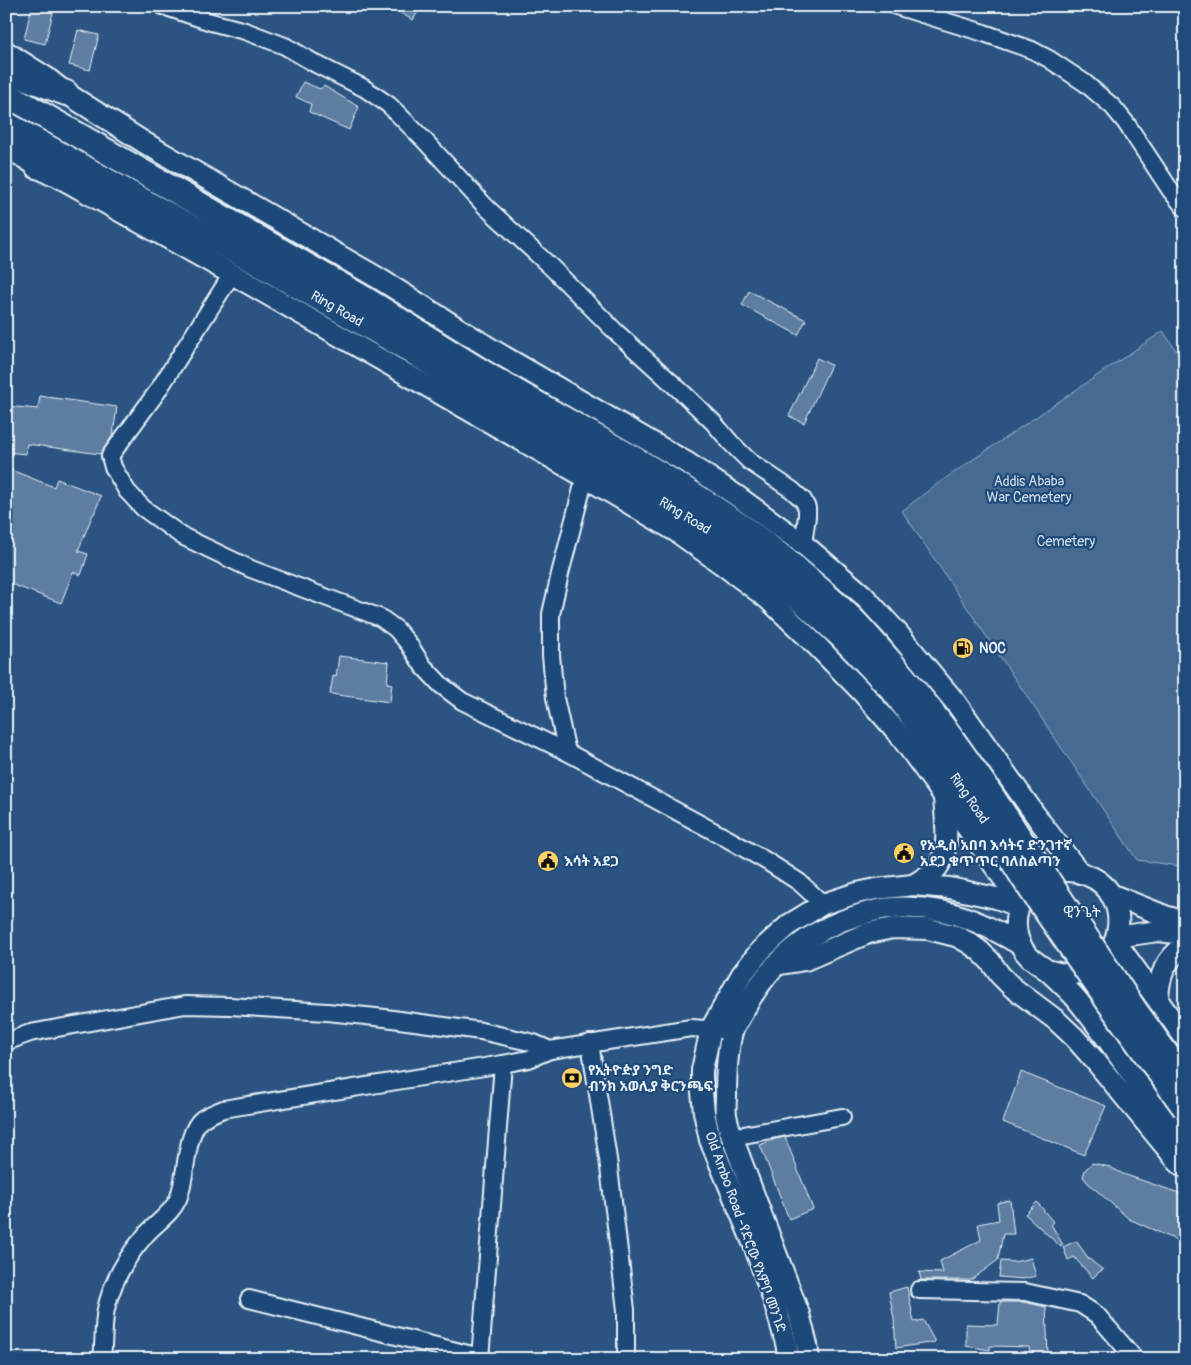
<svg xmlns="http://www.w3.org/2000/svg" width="1191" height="1365" font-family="Pangolin,'Noto Sans Ethiopic',sans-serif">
<rect width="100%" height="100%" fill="#2b5482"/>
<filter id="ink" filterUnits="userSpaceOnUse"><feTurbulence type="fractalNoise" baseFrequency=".02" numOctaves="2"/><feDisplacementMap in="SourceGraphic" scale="10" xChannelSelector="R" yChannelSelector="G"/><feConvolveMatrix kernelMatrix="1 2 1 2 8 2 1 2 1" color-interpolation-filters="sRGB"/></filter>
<g filter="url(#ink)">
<polygon fill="#476b93" stroke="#98aec6" points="1163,331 1185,364 1185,867 1137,860 902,511 937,484"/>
<g fill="#5d7da1" stroke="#e8f1f8">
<polygon points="32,6 45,6 54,9 45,44 24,39"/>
<polygon points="388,6 421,6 413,20"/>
<polygon points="78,30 99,35 90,70 69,65"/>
<polygon points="303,82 320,89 324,86 359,107 349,130 309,112 311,104 296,97"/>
<polygon points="749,291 806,320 798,335 742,305"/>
<polygon points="817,358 831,365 804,423 789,416"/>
<polygon points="40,396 117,407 113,435 100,454 27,444 26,454 6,452 6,406 38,409"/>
<polygon points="6,468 54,487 57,479 101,496 94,514 93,514 78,551 88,554 81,575 73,572 61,603 6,582"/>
<polygon points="339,656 389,662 387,683 392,684 390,702 330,694 333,676 336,677"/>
<polygon points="1021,1072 1106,1106 1084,1155 1003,1122"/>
<polygon points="785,1137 813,1209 789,1219 760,1145 775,1139"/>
<polygon points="1092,1163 1110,1167 1123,1174 1185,1195 1185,1244 1129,1219 1088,1183 1083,1177 1085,1170"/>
<polygon points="1010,1200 1014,1234 1003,1234 998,1260 971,1280 921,1280 919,1272 943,1273 940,1261 981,1240 978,1224 999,1220 997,1203"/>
<polygon points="1037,1202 1053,1222 1051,1224 1063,1245 1061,1247 1025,1214"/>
<polygon points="1076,1241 1089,1259 1103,1270 1099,1272 1093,1278 1074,1257 1068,1260 1063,1247"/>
<polygon points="1031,1258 1036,1276 1023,1279 999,1277 1001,1261 1014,1262"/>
<polygon points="907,1287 914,1322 923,1320 935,1342 896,1348 894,1319 889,1292"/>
<polygon points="1000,1302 1024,1302 1046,1307 1048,1356 1030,1357 1029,1347 990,1346 990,1350 966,1346 966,1324 998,1325"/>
</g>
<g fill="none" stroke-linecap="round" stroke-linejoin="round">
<g stroke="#e8f1f8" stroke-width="20">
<g id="minor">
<polyline points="163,6 211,22 245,31 285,46 316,64 364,88 389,105 424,140 486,207 551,267 617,333 686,396 713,422 731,443 749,461 792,490 803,500 807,508 807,516 803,544"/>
<polyline points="896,6 984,33 1032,50 1049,59 1085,83 1113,107 1126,123 1171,191 1185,208"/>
<polyline points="232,274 157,392 110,456 113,467 127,491 143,508 182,536 251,569 381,618 396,629 408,643 423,666 441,685 462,701 567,752 728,839 768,862 799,882 823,904"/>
<polyline points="567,752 555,698 551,655 551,614 560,574 585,477"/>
<polyline points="6,1042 30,1033 185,1005 230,1006 327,1012 385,1018 481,1031 534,1043 550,1050 691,1028 721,1030"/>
<polyline points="590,1043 608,1159 626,1310 626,1359"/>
<polyline points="732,1137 842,1117"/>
<polyline points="919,1290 1025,1292 1080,1304 1097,1315 1135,1359"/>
<polyline points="249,1299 480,1357"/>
<path d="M102 1359C104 1343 103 1325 106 1309 112 1283 126 1258 143 1238 154 1224 171 1215 178 1199 187 1178 185 1132 202 1119 208 1115 216 1112 223 1109L503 1064"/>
<polyline points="480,1359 503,1064 529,1059 550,1050"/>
</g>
</g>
<g stroke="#e8f1f8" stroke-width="24">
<g id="major">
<polyline points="6,52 47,78 66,93 145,143 378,278 496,352 689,464 737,496 803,544 863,595 896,631 956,703 1041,823 1079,872"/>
<polyline points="36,168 50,172 232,274 585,477 677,532 723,565 768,599 818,647 861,691 898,733 984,851 1020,902"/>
<path d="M913 885C919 881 927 877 933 872 953 854 945 820 944 797"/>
<polyline points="1110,894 1165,916 1185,922"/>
<polyline points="1117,937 1158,931 1185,934"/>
<polyline points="1115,941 1185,1038"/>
<polyline points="775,965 805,960 868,933 893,928 928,929 956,936 969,943 980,951 990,961 1000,975 1012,987 1056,1020 1074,1037 1096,1062 1160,1140 1179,1163 1185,1167"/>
<path d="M1047 970C1054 972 1061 974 1069 974 1123 973 1138 895 1087 875 1043 857 1001 904 1021 946 1028 959 1038 963 1048 971 1057 979 1065 987 1073 995 1087 1011 1099 1028 1112 1046 1135 1079 1158 1112 1185 1142"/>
<path d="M1158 999C1159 975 1165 960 1185 945"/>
<polyline points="789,1359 786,1343 775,1304 754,1245 710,1140 704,1112 702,1092 702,1070 711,1029 742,974 761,950 790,924 823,904 857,893 876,889 913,885 950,888 996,898 1019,906"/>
<path d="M809 1359 807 1345 799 1314 732 1137C730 1130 727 1122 726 1115 725 1109 726 1102 726 1096 726 1074 727 1053 732 1032 735 1024 741 1016 745 1008 770 962 808 930 859 915 869 912 881 908 892 908 908 907 925 908 941 911 969 916 997 931 1021 945"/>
</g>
</g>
<g stroke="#e8f1f8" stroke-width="28">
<g id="highway">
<polyline points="6,70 66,93"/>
<path d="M6 94C123 161 241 227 358 295 402 321 445 350 489 376 577 428 670 474 753 535 788 560 820 589 851 618 866 633 880 650 894 666 942 721 983 782 1023 843"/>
<path id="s1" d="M6 124 152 206 256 262 410 350 480 394 603 465 722 538 774 578 807 605 839 634 893 690 919 725 1007 852"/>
<polyline points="6,144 50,172"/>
</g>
</g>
<use href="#minor" stroke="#1f4a7a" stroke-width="16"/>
<use href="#major" stroke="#1f4a7a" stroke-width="20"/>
<use href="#highway" stroke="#1f4a7a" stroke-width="24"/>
<g stroke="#e8f1f8" stroke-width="28" stroke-linecap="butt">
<g id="highway-bridge">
<polyline points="1023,843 1134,1009 1185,1080"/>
<polyline points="1007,852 1028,885 1110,1004 1185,1108"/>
</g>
</g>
<use href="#highway-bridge" stroke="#1f4a7a" stroke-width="24"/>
</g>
</g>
<defs>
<g id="fuel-disc" transform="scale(1.125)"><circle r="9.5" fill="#ffd166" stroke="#1f4a7a"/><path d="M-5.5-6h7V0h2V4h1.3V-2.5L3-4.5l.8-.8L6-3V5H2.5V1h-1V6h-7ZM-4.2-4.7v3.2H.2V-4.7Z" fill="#111"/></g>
<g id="civic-disc" transform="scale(1.125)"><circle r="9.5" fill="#ffd166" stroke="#1f4a7a"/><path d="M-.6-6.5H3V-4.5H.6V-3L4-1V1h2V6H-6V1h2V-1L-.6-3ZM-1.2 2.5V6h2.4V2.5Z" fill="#111"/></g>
<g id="bank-disc" transform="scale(1.125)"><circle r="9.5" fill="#ffd166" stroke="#1f4a7a"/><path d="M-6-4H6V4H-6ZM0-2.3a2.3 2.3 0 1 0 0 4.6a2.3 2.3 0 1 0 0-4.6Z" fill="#111"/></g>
</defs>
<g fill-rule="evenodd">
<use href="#fuel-disc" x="963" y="648"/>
<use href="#civic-disc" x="904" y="853"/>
<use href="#civic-disc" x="548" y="861"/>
<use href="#bank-disc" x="572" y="1078"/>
</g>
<g text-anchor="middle" stroke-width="4.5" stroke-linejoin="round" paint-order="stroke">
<g font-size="14" fill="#e8f1f8" stroke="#1f4a7a">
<text dy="5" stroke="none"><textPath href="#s1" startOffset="379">Ring Road</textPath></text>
<text dy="5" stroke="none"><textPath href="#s1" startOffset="784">Ring Road</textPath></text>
<text dy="5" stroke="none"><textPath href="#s1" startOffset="1189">Ring Road</textPath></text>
<text transform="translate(746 1232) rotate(70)" y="5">Old Ambo Road -የድሮው የአምቦ መንገድ</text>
</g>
<g font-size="14" fill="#d0dde9" stroke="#1f4a7a">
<text x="1029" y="486">Addis Ababa<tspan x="1029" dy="16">War Cemetery</tspan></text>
<text x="1066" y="546">Cemetery</text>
</g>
<g font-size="14" font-weight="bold" fill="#e8f1f8" stroke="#1f4a7a" text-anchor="start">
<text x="979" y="653">NOC</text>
<text x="920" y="850">የአዲስ አበባ እሳትና ድንገተኛ<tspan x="920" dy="16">አደጋ ቁጥጥር ባለስልጣን</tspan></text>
<text x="564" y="866">እሳት አደጋ</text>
<text x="588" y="1075">የኢትዮዽያ ንግድ<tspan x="588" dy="16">ብንክ አወሊያ ቅርንጫፍ</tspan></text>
</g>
<g font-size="15" fill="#e8f1f8" stroke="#1f4a7a">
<text x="1082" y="917">ዊንጌት</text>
</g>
</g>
<rect width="1191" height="1365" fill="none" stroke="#1f4a7a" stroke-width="25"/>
<rect x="12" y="12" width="1166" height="1340" fill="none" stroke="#e8f1f8" stroke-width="2" filter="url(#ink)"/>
</svg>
